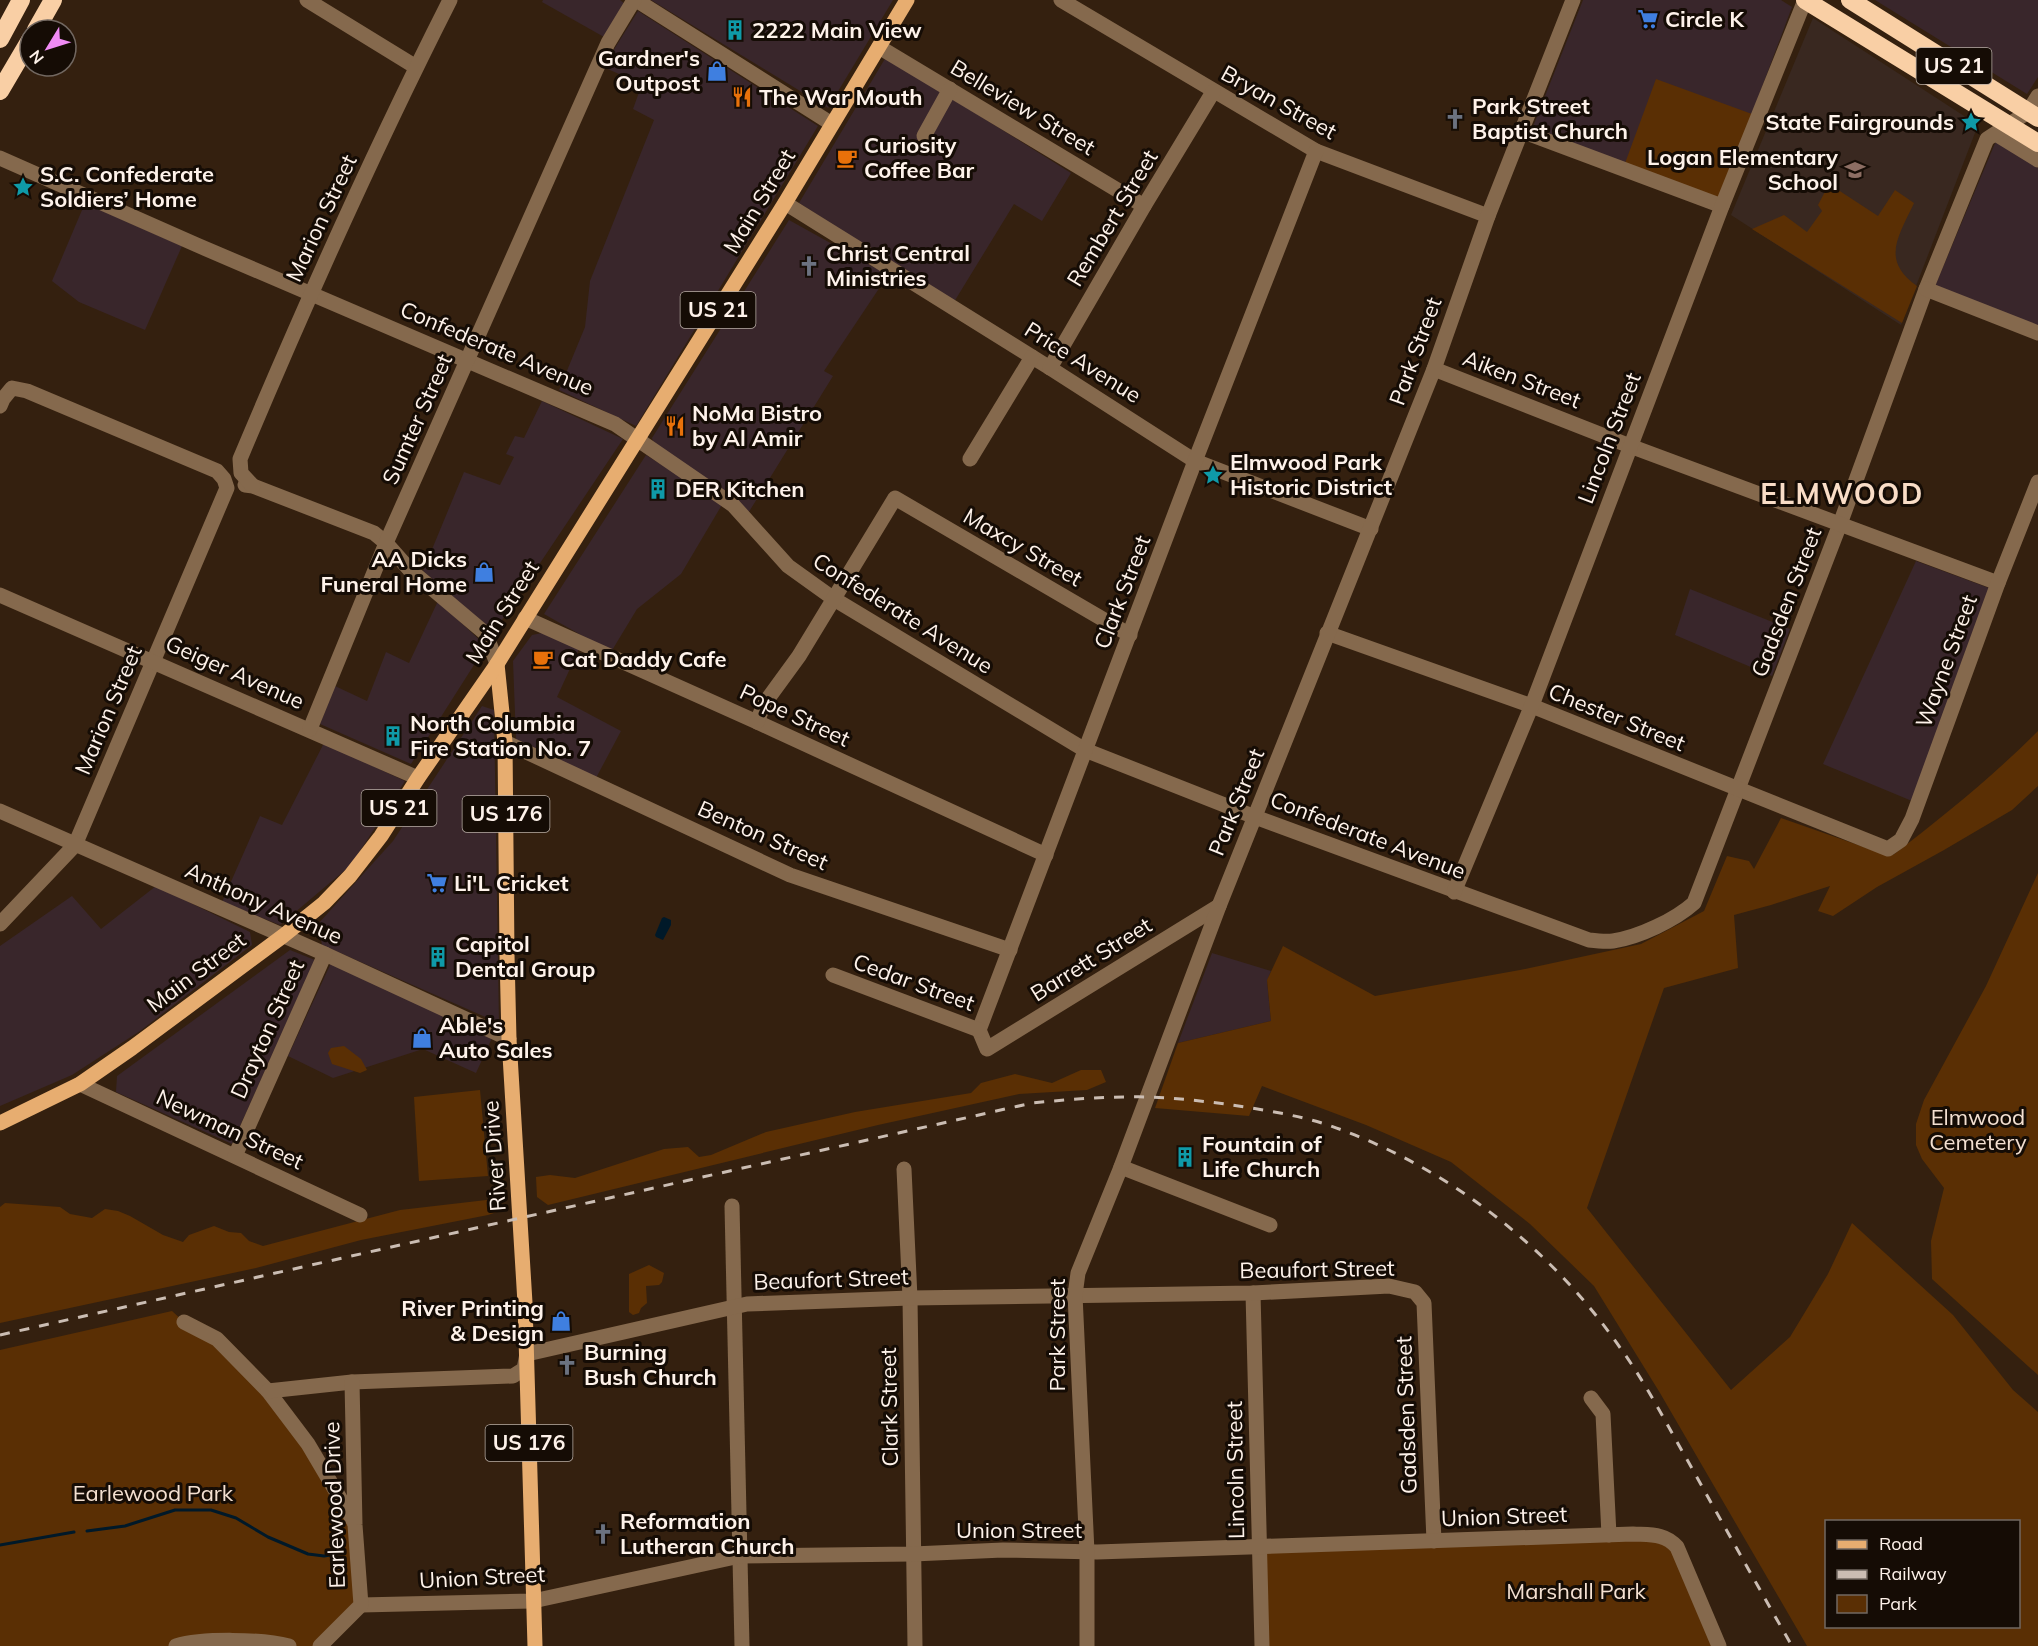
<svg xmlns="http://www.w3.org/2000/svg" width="2038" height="1646" font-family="Mulish,sans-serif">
<rect width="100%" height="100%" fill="#34200f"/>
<g fill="#39262b">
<polygon points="543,0 620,0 625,4 604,37 542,2"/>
<polygon points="651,0 893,0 828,108"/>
<polygon points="1583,0 1781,0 1792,7 1752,114 1624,166 1532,129"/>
<polygon points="1875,0 2038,0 2038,77 2027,94"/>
<polygon points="638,11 818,126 636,426 559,390 585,327 590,281 654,120 633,109 642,84 603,67"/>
<polygon points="886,57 1071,173 1042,221 1014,204 954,302 799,203"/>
<polygon points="1996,141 2038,168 2038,326 1935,286"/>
<polygon points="85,203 182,246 145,330 79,302 52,281"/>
<polygon points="789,220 888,275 824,371 833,376 747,515 653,441 652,438"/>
<polygon points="542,401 623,439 494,632 423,571 464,472 500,485 514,457 506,454 515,436 524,438"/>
<polygon points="646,455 723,503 681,574 637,609 611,652 544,614"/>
<polygon points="1916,561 1989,588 1912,801 1823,764"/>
<polygon points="1690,589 1790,629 1772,676 1675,635"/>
<polygon points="438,601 486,646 411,764 320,724 335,686 367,701 386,652 409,663"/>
<polygon points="542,633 579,649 557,697 621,731 596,778 516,740 513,661 532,635"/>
<polygon points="482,706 494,710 499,1023 322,945 318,924 393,841"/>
<polygon points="324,743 405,781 351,865 280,925 222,902 260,816 282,825"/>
<polygon points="156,886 250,932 252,945 140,1031 72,1075 0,1106 0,946 72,896 101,929"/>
<polygon points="290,950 315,960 232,1144 116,1092 117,1076"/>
<polygon points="1212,953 1271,971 1267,981 1271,1021 1178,1043"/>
<polygon points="331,963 492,1038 476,1073 423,1049 333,1078 288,1056"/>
</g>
<polygon fill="#392820" points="1813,18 1978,125 1901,325 1731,215"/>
<g fill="#5a2f04" fill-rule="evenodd">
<polygon points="1656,79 1752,114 1717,201 1624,166"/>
<path d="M1829 184 1878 216 1895 190 1914 203C1899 236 1880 260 1917 286L1902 323 1752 229 1784 215 1807 232 1822 211 1818 205Z"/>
<path d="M2038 731V786L2012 810 1944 850 1877 887 1833 916 1818 911 1830 886 1771 905 1734 915 1738 968 1664 988 1587 1208 1731 1390 1790 1337 1828 1274 1852 1223 1953 1315 2013 1390 2038 1412V1646H1807L1660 1393 1594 1286 1530 1224 1451 1162 1366 1125 1262 1086 1249 1116 1155 1108 1178 1043 1271 1021 1267 980 1283 946 1375 996 1520 970 1641 944 1704 911 1727 856 1749 861 1754 869 1781 818 1881 853 1893 855C1944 816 1993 776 2038 731ZM1826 1522H2018V1626H1826Z"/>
<polygon points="2038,873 2038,1375 1932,1279 1931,1241 1944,1188 1922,1159 1916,1145 1916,1124 1924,1100 1986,986"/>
<polygon points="344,1046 361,1059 367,1070 360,1073 332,1064 328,1053 331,1048"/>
<polygon points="1081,1070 1101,1070 1106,1082 1087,1090 1019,1094 878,1125 548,1205 537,1197 536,1177 550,1175 575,1178 664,1149 688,1147 699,1157 711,1155 766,1132 855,1112 971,1093 981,1083 1015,1074 1052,1083"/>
<polygon points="480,1090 488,1176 419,1181 414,1097"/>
<polygon points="495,1199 503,1205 500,1211 488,1215 361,1240 256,1268 0,1323 0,1207 5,1203 60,1207 70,1214 92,1218 105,1209 118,1211 130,1216 163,1235 183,1242 189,1235 214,1226 229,1232 241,1233 249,1241 263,1246 400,1210"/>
<polygon points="649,1265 664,1273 662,1282 659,1285 646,1286 647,1303 641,1308 639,1313 633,1315 629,1312 629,1274"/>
<polygon points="172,1311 184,1322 217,1339 268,1391 355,1525 361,1605 320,1646 0,1646 0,1350"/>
<polygon points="1671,1540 1719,1646 1262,1646 1259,1547"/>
</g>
<polygon fill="#001929" points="664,917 671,920 671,925 663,940 656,937 655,935 662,918"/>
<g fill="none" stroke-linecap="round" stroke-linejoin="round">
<g stroke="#001929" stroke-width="3">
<polyline points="87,1531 125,1526 175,1510 211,1510 236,1518 268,1537 308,1554 324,1556 343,1553"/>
<polyline points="0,1545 74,1532"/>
</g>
<g stroke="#85694d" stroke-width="15">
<polyline points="307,0 416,67"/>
<polyline points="636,0 832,124"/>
<polyline points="1061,0 1316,151 1488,216"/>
<polyline points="879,47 1144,206"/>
<polyline points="1521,131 1722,206"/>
<polyline points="1996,134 2038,160"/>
<polyline points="924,136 950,89"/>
<path d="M0 158 197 245 615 424 733 505 788 566 834 599 1085 750 1255 817 1589 940C1597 941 1606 942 1613 941 1639 937 1675 920 1694 903L1840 524 1926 289 1987 139 2028 112 2038 96"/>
<polyline points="785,203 1050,368 1195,461 1371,529"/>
<polyline points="1926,289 2038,333"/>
<polyline points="1050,368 1144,206 1213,92"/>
<polyline points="1434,369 1630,446 1998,583"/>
<polyline points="0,406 3,399 12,388 27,391 217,471 224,479 227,488 75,845 0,924"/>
<polyline points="970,459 1032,357"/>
<polyline points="245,485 253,486 374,533 386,543 409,569 486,634 497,664"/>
<path d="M253 486 241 473 240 459C305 304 374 150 450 0"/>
<polyline points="0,595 418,778"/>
<polyline points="525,618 757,722 1046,855"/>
<polyline points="1327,633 1532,706 1888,849 1901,840 1912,819 1998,583 2038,482"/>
<polyline points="757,722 764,704 799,656 895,498 1130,635"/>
<polyline points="310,729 386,543 608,43 634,0"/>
<polyline points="505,742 790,875 1010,950"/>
<polyline points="0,811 325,954 509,1039"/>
<polyline points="1454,892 1534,700 1722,206 1805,0"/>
<polyline points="1219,906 987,1049 979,1030 1195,461 1316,151"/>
<polyline points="833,975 979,1030"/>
<polyline points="80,1084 360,1215"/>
<polyline points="235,1156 325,954"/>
<polyline points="1121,1167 1270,1225"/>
<polyline points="904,1169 910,1298 915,1646"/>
<polyline points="732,1206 742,1646"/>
<polyline points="1253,1293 1262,1646"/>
<polyline points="184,1322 217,1339 268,1391 308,1444 354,1522"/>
<polyline points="268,1391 352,1382 513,1376 524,1369 527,1354 747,1304 910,1298 1253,1293 1389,1286 1415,1292 1424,1303 1434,1541"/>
<polyline points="1591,1398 1603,1414 1609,1535"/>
<path d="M361 1605 533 1601 740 1556 913 1554 1003 1550 1097 1552 1633 1534C1650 1535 1665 1533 1677 1547L1719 1646"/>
<path d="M176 1646C202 1638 263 1639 289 1646"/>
<polyline points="320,1646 361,1605 355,1525 352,1382"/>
<polyline points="1087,1646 1087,1552 1075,1295 1078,1273 1121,1167 1219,906 1434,369 1488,216 1573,0"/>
</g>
<g stroke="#e7ad70" stroke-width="15">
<polyline points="497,664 505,742 507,955 509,1039 525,1303 535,1646"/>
<polyline points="0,1123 80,1084 132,1048 283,936 324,903 350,876 381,836 418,778 497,664 785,203 907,0"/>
</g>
<g stroke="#f9cfa5" stroke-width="18">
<polyline points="1805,0 2038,143"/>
<polyline points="1850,0 2038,118"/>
<polyline points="36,30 53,0"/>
<polyline points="0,39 21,0"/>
<polyline points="0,91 30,40"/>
</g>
<path stroke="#cbbdb3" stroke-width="3" stroke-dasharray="10 10" stroke-linecap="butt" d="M0 1335 1032 1103C1064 1100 1096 1097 1128 1097 1161 1096 1193 1100 1225 1104 1258 1109 1293 1114 1325 1124 1444 1164 1550 1246 1621 1349 1647 1385 1667 1425 1689 1463 1723 1524 1757 1585 1792 1646"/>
</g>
<defs>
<g id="supermarket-bare" transform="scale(1.62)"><path d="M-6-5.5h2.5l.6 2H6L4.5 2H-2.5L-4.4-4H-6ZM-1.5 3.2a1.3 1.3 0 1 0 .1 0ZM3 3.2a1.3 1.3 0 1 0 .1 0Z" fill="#3f7fe0" stroke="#150c05" stroke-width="2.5" paint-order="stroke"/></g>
<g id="building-bare" transform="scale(1.62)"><path d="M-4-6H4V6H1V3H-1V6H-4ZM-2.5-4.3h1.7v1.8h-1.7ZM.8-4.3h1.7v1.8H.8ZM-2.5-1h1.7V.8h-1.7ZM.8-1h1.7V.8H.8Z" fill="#0f9aa8" stroke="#150c05" stroke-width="2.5" paint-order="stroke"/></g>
<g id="shop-bare" transform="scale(1.62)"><path d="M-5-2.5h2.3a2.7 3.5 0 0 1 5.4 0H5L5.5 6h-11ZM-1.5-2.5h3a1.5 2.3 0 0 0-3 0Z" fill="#3f7fe0" stroke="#150c05" stroke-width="2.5" paint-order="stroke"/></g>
<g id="restaurant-bare" transform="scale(1.62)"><path d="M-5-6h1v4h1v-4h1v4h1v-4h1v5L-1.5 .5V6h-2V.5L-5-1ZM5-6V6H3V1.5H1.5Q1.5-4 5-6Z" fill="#e8710a" stroke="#150c05" stroke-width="2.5" paint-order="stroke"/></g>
<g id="church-bare" transform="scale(1.62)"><path d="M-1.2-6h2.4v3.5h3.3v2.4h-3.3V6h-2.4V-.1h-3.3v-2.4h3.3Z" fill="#6b7280" stroke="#150c05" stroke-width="2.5" paint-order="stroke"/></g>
<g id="sight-bare" transform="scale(1.62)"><path d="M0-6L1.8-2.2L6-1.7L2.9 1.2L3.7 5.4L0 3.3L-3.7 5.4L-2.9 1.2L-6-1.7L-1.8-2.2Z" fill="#0f9aa8" stroke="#150c05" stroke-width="2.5" paint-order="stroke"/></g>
<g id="cafe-bare" transform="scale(1.62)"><path d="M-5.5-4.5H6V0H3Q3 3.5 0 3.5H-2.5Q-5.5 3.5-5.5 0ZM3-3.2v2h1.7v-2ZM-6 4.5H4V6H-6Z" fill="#e8710a" stroke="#150c05" stroke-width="2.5" paint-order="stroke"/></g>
<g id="school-bare" transform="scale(1.62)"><path d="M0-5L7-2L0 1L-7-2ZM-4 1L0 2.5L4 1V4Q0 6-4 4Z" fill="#8d6e63" stroke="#150c05" stroke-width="2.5" paint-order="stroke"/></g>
</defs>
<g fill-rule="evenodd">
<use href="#supermarket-bare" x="1648" y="19"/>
<use href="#building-bare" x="735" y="30"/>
<use href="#shop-bare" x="717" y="71"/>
<use href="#restaurant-bare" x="742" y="97"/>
<use href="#church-bare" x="1455" y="119"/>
<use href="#sight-bare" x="1971" y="122"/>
<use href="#cafe-bare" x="847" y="158"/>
<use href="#school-bare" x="1855" y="170"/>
<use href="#sight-bare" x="23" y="187"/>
<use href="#church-bare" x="809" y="266"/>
<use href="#restaurant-bare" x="675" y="426"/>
<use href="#sight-bare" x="1213" y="475"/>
<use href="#building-bare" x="658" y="489"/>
<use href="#shop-bare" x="484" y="572"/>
<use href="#cafe-bare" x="543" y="659"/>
<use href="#building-bare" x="393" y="736"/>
<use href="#supermarket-bare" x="437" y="883"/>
<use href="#building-bare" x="438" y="957"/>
<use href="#shop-bare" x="422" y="1038"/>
<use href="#building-bare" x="1185" y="1157"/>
<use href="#shop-bare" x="561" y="1321"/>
<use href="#church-bare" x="567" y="1365"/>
<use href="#church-bare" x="603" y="1534"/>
</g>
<g text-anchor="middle" stroke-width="6" stroke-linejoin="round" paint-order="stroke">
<g fill="#150c05" stroke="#b8ada5" stroke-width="1.5">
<rect x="1916.5" y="48" width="75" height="36" rx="4.5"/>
<rect x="680.5" y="292" width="75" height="36" rx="4.5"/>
<rect x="361.5" y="790" width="75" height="36" rx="4.5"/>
<rect x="462.5" y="796" width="87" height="36" rx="4.5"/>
<rect x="485.5" y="1425" width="87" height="36" rx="4.5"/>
</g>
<g font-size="21" font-weight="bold" fill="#fef2ea">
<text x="1954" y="73">US 21</text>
<text x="718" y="317">US 21</text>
<text x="399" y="815">US 21</text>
<text x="506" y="821">US 176</text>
<text x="529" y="1450">US 176</text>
</g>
<g font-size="22" font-weight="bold" fill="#fef2ea" stroke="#150c05" text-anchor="start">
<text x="1665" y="27">Circle K</text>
<text x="752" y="38">2222 Main View</text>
<text x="700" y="66" text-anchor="end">Gardner's<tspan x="700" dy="25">Outpost</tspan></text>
<text x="759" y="105">The War Mouth</text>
<text x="1472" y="114">Park Street<tspan x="1472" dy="25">Baptist Church</tspan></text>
<text x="1954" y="130" text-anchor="end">State Fairgrounds</text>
<text x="864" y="153">Curiosity<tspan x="864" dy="25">Coffee Bar</tspan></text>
<text x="1838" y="165" text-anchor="end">Logan Elementary<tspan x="1838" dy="25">School</tspan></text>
<text x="40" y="182">S.C. Confederate<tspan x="40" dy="25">Soldiers’ Home</tspan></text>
<text x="826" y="261">Christ Central<tspan x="826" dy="25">Ministries</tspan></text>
<text x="692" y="421">NoMa Bistro<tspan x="692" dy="25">by Al Amir</tspan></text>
<text x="1230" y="470">Elmwood Park<tspan x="1230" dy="25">Historic District</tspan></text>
<text x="675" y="497">DER Kitchen</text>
<text x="467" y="567" text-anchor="end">AA Dicks<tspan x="467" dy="25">Funeral Home</tspan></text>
<text x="560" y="667">Cat Daddy Cafe</text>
<text x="410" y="731">North Columbia<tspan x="410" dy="25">Fire Station No. 7</tspan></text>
<text x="454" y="891">Li'L Cricket</text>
<text x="455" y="952">Capitol<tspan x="455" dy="25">Dental Group</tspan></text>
<text x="439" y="1033">Able's<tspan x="439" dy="25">Auto Sales</tspan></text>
<text x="1202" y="1152">Fountain of<tspan x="1202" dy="25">Life Church</tspan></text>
<text x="544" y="1316" text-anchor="end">River Printing<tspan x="544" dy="25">&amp; Design</tspan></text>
<text x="584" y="1360">Burning<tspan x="584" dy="25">Bush Church</tspan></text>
<text x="620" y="1529">Reformation<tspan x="620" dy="25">Lutheran Church</tspan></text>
</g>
<g font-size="22" fill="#fef2ea" stroke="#150c05">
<text transform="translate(1279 102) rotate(29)" y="8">Bryan Street</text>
<text transform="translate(1023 107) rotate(31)" y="8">Belleview Street</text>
<text transform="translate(759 201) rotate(-59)" y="8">Main Street</text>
<text transform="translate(321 218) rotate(-65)" y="8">Marion Street</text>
<text transform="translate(1112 218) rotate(-59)" y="8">Rembert Street</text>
<text transform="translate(497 348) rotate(23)" y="8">Confederate Avenue</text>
<text transform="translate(1415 351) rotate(-70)" y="8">Park Street</text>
<text transform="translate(1083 362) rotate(32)" y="8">Price Avenue</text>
<text transform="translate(1522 379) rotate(21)" y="8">Aiken Street</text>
<text transform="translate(417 419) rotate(-66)" y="8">Sumter Street</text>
<text transform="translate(1609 438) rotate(-69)" y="8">Lincoln Street</text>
<text transform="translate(1023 547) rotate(30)" y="8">Maxcy Street</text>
<text transform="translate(1122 592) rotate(-69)" y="8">Clark Street</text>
<text transform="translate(1786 602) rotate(-69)" y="8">Gadsden Street</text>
<text transform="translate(502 612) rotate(-58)" y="8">Main Street</text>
<text transform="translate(903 613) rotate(32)" y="8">Confederate Avenue</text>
<text transform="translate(1946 661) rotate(-70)" y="8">Wayne Street</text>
<text transform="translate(235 672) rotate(24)" y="8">Geiger Avenue</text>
<text transform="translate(108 710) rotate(-67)" y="8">Marion Street</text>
<text transform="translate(795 715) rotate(25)" y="8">Pope Street</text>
<text transform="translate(1617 717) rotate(22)" y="8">Chester Street</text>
<text transform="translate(1236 802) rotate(-68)" y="8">Park Street</text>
<text transform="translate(763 835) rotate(24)" y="8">Benton Street</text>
<text transform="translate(1368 835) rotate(21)" y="8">Confederate Avenue</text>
<text transform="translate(264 903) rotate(24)" y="8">Anthony Avenue</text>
<text transform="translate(1091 959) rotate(-32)" y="8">Barrett Street</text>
<text transform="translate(196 972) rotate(-37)" y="8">Main Street</text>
<text transform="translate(914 982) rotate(20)" y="8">Cedar Street</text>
<text transform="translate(267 1029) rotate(-66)" y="8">Drayton Street</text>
<text transform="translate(230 1129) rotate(25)" y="8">Newman Street</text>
<text transform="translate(494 1156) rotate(-94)" y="8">River Drive</text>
<text transform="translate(1317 1269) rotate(-1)" y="8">Beaufort Street</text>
<text transform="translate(831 1279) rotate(-2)" y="8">Beaufort Street</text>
<text transform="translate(1057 1335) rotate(-90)" y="8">Park Street</text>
<text transform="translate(889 1407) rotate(-91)" y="8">Clark Street</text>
<text transform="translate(1406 1415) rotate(-92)" y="8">Gadsden Street</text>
<text transform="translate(1235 1470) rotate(-91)" y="8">Lincoln Street</text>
<text transform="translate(334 1505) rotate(-92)" y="8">Earlewood Drive</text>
<text transform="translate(1504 1516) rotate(-2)" y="8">Union Street</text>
<text x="1019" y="1538">Union Street</text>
<text transform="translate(482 1577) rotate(-3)" y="8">Union Street</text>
</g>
<g font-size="22" fill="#f4e0d1" stroke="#150c05">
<text x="1978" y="1125">Elmwood<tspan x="1978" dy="25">Cemetery</tspan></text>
<text x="153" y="1501">Earlewood Park</text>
<text x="1576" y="1599">Marshall Park</text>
</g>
<g font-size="28" font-weight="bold" letter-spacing="1.5" fill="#f9ddc7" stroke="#150c05">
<text x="1842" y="504">ELMWOOD</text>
</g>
</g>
<rect x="1825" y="1520" width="195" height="108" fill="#150c05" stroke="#726861" stroke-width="1.5"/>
<rect x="1837" y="1540" width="30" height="9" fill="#e7ad70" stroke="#726861" stroke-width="1.5"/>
<text x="1879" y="1550" font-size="18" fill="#fef2ea">Road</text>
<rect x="1837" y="1570" width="30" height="9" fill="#cbbdb3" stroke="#726861" stroke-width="1.5"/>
<text x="1879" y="1580" font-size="18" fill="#fef2ea">Railway</text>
<rect x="1837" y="1595" width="30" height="18" fill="#5a2f04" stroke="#726861" stroke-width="1.5"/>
<text x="1879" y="1610" font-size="18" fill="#fef2ea">Park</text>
<g transform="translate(48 48) rotate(232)"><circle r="28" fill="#150c05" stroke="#726861" stroke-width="1.5"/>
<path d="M0-4.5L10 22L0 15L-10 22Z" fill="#f08bf5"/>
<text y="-9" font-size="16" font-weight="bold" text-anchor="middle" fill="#fef2ea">N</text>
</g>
</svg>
